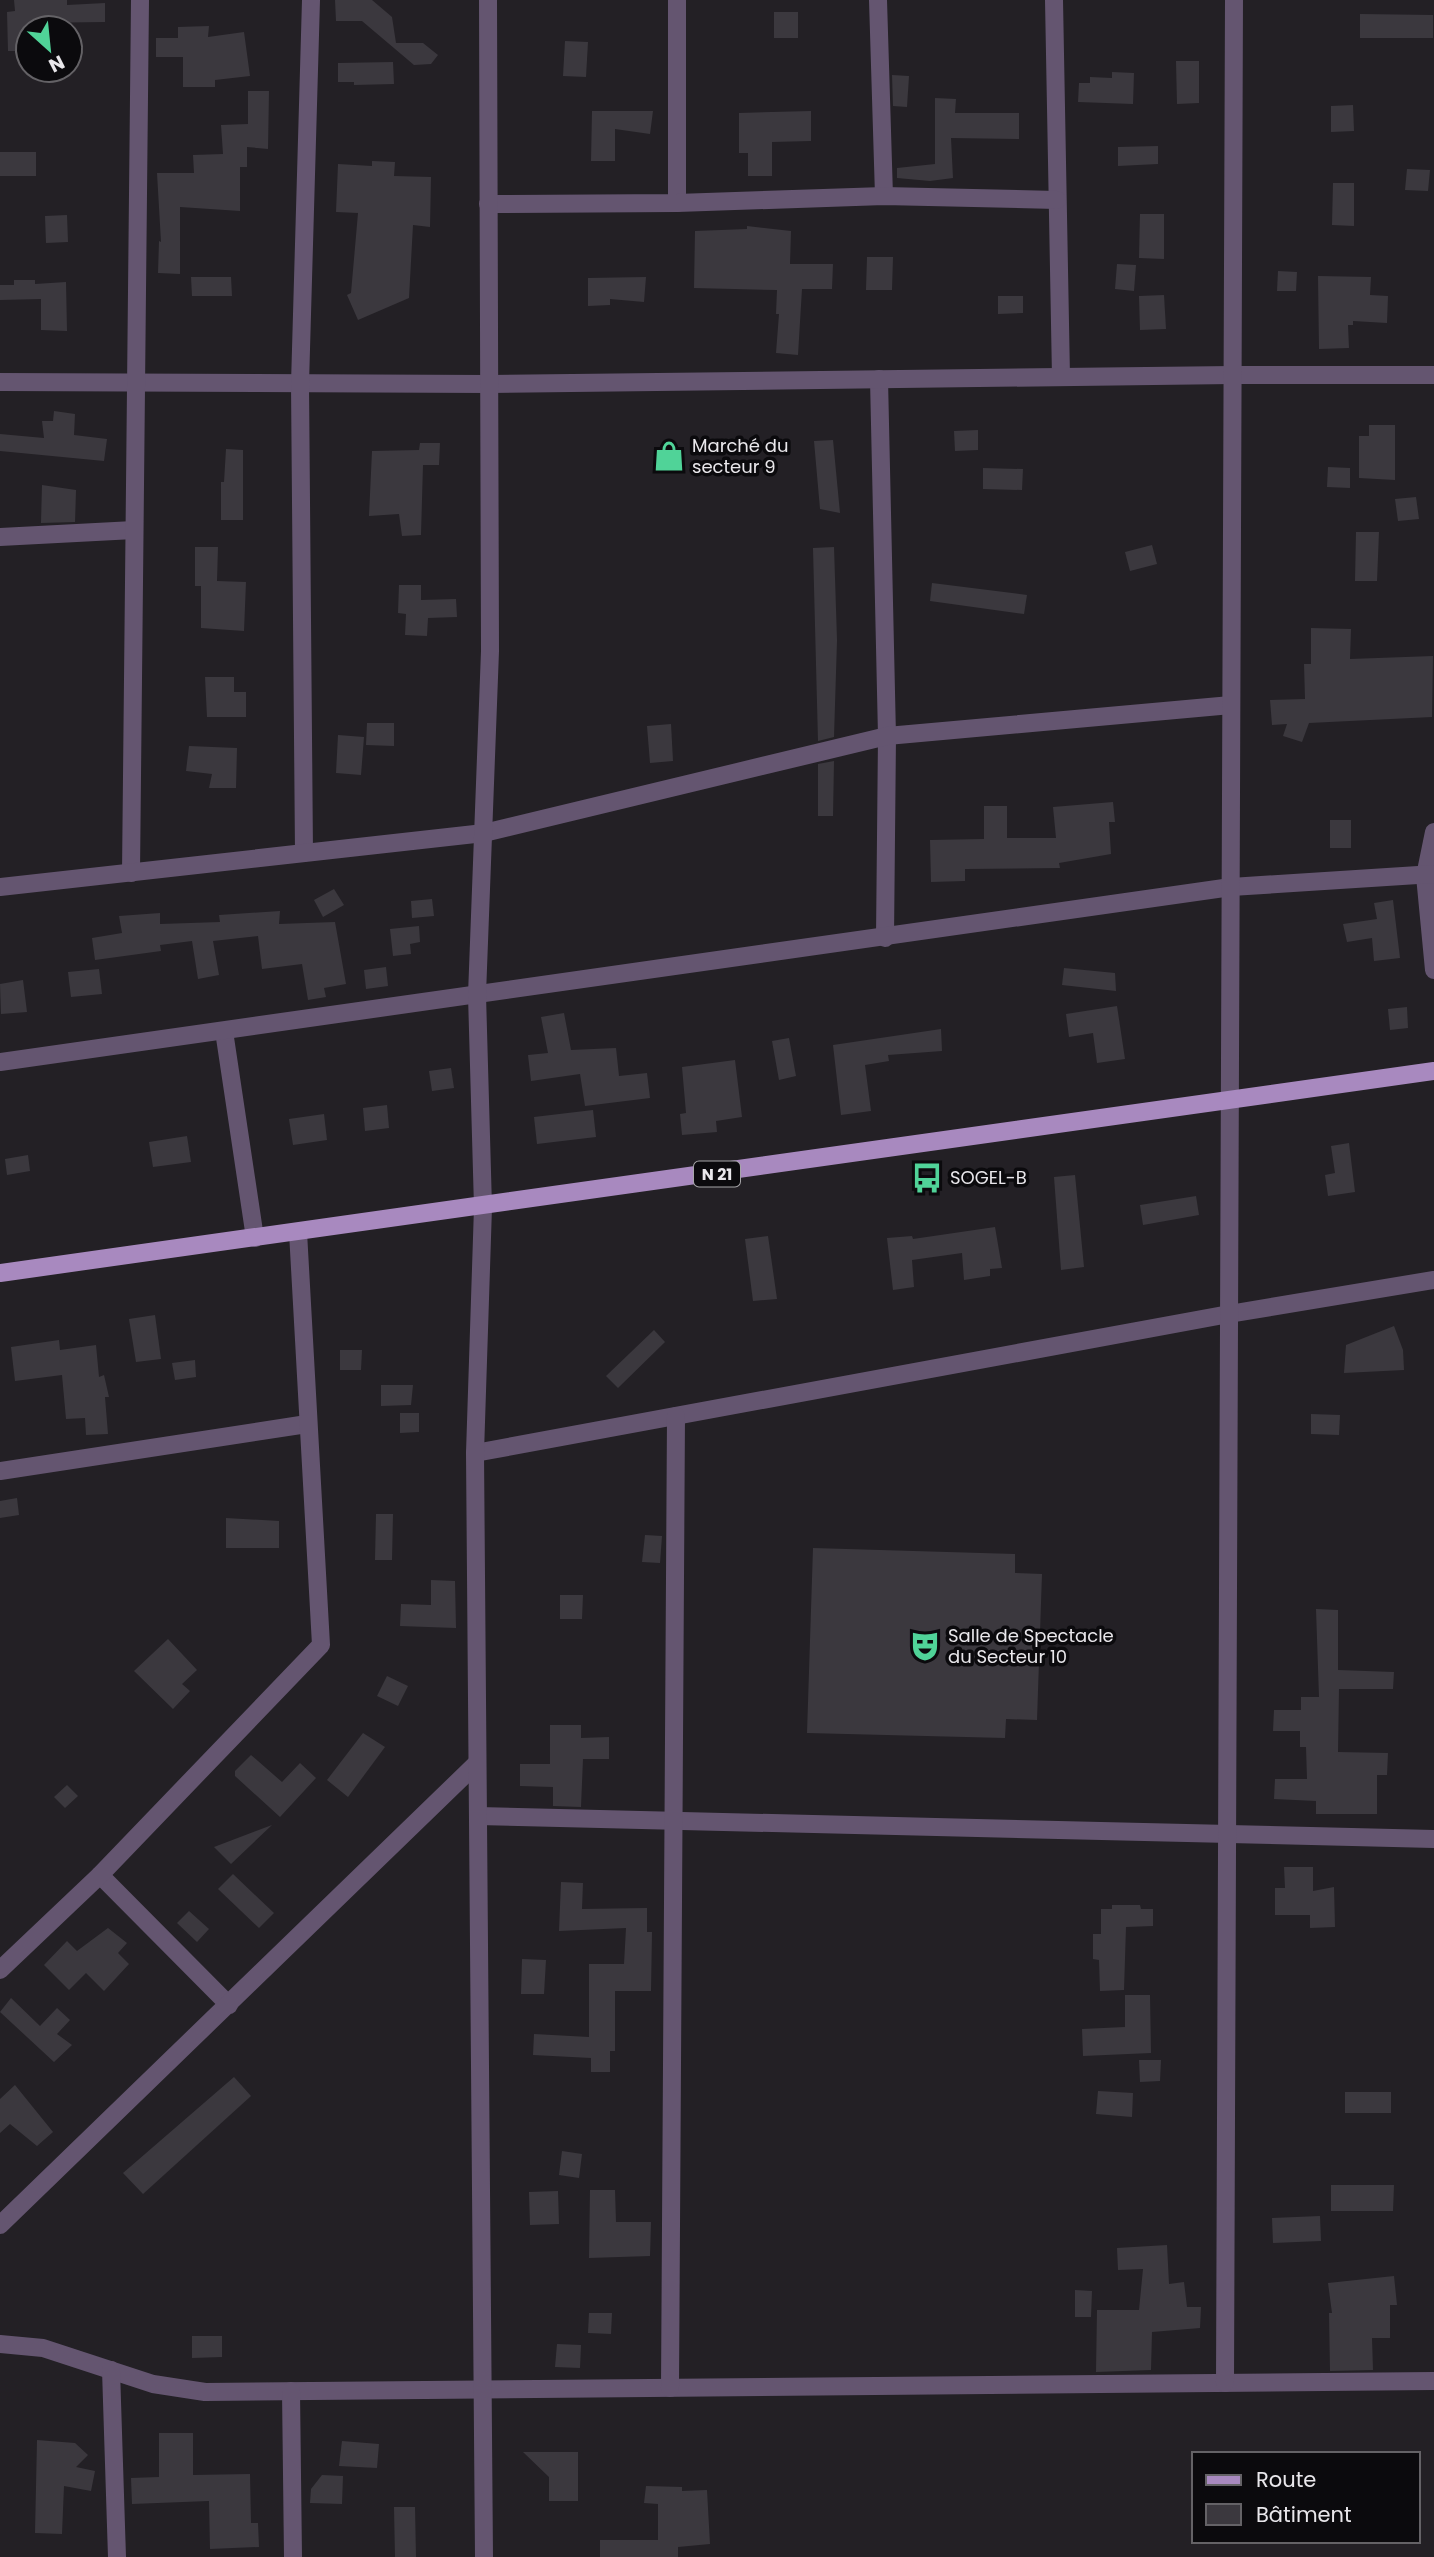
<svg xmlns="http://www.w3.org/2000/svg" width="1434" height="2557" font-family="Poppins,sans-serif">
<rect width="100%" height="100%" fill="#232025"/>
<g fill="#3b383e">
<polygon points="14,0 67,0 67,5 105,3 105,22 28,23 28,51 8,51 7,12 15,11"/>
<polygon points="335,0 372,0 392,17 396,43 423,43 438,55 431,64 414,65 362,21 336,21"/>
<rect x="774" y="12" width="24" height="26"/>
<polygon points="1360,14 1433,15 1433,38 1360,38"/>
<polygon points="209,26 208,37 244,32 250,76 215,80 215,87 183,87 183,57 156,57 156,38 178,38 178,27"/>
<polygon points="565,41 588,42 586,77 563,76"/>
<polygon points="1176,61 1199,61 1199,103 1177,104"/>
<polygon points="393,62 394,84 354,85 354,82 338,82 338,63"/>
<polygon points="1112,72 1134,73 1133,104 1078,102 1079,83 1090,83 1090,77 1112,78"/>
<polygon points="892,75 909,76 907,107 893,106"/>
<polygon points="248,91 269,91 268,149 247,147 247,167 240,167 240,211 180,207 180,274 158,273 159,241 161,242 157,173 194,173 193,155 223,154 221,125 248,124"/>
<polygon points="935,98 956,99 955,113 1019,113 1019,139 951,138 953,178 930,181 897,178 897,168 935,164"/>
<polygon points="1353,105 1354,131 1331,132 1331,106"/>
<polygon points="592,111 653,111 650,134 615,129 615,161 591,161"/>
<polygon points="811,111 811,141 772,142 772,176 748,176 748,153 739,153 739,113"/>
<polygon points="1158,146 1158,164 1118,166 1118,147"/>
<rect x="0" y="152" width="36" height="24"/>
<polygon points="372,161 395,162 394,176 431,177 430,227 413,225 409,298 358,320 347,295 351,293 358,213 336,212 338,164 372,166"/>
<polygon points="1407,169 1430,170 1428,191 1405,190"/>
<polygon points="1333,183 1354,183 1354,226 1332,225"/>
<polygon points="1140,214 1164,214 1164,259 1139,258"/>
<polygon points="67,215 68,242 46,243 45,216"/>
<polygon points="747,226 791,231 790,264 833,264 832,289 802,289 798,355 776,353 779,314 776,314 777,290 694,288 695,231 747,229"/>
<polygon points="867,257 893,257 892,290 866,290"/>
<polygon points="1117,264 1136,265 1134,291 1115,289"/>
<polygon points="1278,271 1297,272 1296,291 1277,291"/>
<polygon points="1318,276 1371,277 1370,295 1388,296 1387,323 1353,321 1353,325 1348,325 1349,348 1319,349"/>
<polygon points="191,277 231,277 232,296 192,296"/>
<polygon points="646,277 644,302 610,299 610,305 588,306 588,278"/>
<polygon points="14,280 35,280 35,284 66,282 67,331 41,330 41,299 0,300 0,285 14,285"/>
<polygon points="1164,295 1166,329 1140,330 1139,296"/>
<polygon points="998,296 1023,296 1023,313 998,314"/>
<polygon points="54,411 75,414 74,435 107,439 104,461 0,451 0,434 44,438 42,421 53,421"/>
<polygon points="1369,425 1395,425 1395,480 1359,478 1359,436 1369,436"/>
<polygon points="978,430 978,450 955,451 954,431"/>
<polygon points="833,440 840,513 820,509 814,441"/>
<polygon points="420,443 440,443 439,465 423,465 421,535 402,536 399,514 369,516 372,451 419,450"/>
<polygon points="226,449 243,450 243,520 221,520 221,482 224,482"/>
<polygon points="1328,467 1350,468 1350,488 1327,487"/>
<polygon points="983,468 1023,469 1022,490 983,489"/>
<polygon points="42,485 76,490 75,522 41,523"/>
<polygon points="1416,497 1419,519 1398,521 1395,499"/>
<polygon points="1356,532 1379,532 1377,581 1355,581"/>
<polygon points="1152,545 1157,564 1130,571 1125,552"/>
<polygon points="195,547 218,547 217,581 246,582 244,631 201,628 201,586 195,586"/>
<polygon points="834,547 837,640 834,737 818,741 813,548"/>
<polygon points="932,583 1027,595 1024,614 930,601"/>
<polygon points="399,585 421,585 421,600 456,599 457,617 428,618 427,636 405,635 406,614 398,613"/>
<polygon points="1311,628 1351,629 1350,659 1433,656 1432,717 1309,723 1302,742 1283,736 1287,724 1272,725 1270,700 1305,699 1304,664 1311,664"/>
<polygon points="205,677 234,677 234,692 246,692 246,717 207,717"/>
<polygon points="367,723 394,723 394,746 366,745"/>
<polygon points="671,724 673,761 650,763 647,726"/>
<polygon points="338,735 364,737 361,775 336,773"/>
<polygon points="189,746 237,748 236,788 209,788 212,774 186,771"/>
<polygon points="834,761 833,816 818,816 818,764"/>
<polygon points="1113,802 1115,822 1109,822 1111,854 1059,863 1060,868 965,869 965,881 931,882 930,840 984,839 984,806 1007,806 1007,838 1056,838 1053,807"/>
<rect x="1330" y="820" width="21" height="28"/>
<polygon points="334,889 344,905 323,917 314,900"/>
<polygon points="432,899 434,916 412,918 411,901"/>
<polygon points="1393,900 1400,958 1374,961 1372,938 1347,942 1343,924 1377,919 1374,903"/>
<polygon points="280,911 279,924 335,922 346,984 324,988 326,997 308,1000 302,964 262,969 258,936 213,941 219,975 198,979 192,941 160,945 161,951 95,960 92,938 122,933 119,916 160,913 160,924 220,922 219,915"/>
<polygon points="419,926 420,942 410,944 411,954 393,956 390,929"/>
<polygon points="386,967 388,986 366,989 364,970"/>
<polygon points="1064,968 1115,973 1116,991 1062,985"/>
<polygon points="99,969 102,994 71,997 68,972"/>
<polygon points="23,980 27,1012 1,1014 0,984"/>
<polygon points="1117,1006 1125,1059 1097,1063 1093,1033 1069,1037 1066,1014"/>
<polygon points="1407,1007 1408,1028 1390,1030 1388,1009"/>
<polygon points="564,1013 571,1050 616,1048 619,1076 647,1073 650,1098 585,1106 580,1074 531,1081 528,1055 548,1053 541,1017"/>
<polygon points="941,1029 942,1051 888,1055 889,1061 865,1065 871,1111 841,1115 833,1045"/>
<polygon points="789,1038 796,1076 779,1080 772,1041"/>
<polygon points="735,1060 742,1117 716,1121 717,1132 682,1135 680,1114 686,1113 682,1067"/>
<polygon points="451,1068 454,1088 432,1091 429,1071"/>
<polygon points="387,1105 389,1128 365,1131 363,1108"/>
<polygon points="593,1110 596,1137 537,1144 534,1117"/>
<polygon points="324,1114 327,1140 293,1145 289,1119"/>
<polygon points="187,1136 191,1162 153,1167 149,1142"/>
<polygon points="1349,1143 1355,1192 1328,1196 1325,1175 1335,1173 1331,1146"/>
<polygon points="28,1155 30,1171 7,1175 5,1159"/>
<polygon points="1075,1175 1084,1267 1061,1270 1054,1177"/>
<polygon points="1196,1196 1199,1215 1143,1225 1140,1205"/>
<polygon points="995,1227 1002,1268 990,1269 990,1276 964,1280 962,1253 912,1260 914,1287 893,1290 887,1238 912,1236 913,1239"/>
<polygon points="768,1236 777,1299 753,1301 745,1239"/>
<polygon points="155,1315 161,1359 136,1362 129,1319"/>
<polygon points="1394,1326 1403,1350 1404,1370 1344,1373 1346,1345"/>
<polygon points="654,1330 665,1342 618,1388 606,1376"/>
<polygon points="59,1340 60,1350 96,1345 99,1377 104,1375 109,1397 105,1397 108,1434 86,1435 85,1418 66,1419 62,1375 15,1381 11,1347"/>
<polygon points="340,1350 362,1350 361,1370 340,1370"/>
<polygon points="195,1360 196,1377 175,1380 172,1363"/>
<polygon points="381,1385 413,1385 411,1405 381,1406"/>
<polygon points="400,1413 419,1413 419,1432 400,1433"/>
<polygon points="1311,1414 1340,1415 1339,1435 1311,1434"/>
<polygon points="17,1498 19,1515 0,1518 0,1501"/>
<polygon points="376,1514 393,1514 392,1560 375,1560"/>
<polygon points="226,1518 279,1521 279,1548 226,1548"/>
<polygon points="645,1535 662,1536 660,1563 642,1562"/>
<polygon points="813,1548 1015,1554 1015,1573 1042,1574 1037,1720 1006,1719 1005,1738 807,1733"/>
<polygon points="431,1580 455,1581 456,1628 400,1626 401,1604 431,1605"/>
<polygon points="560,1595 583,1595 582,1619 560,1619"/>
<polygon points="1316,1609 1338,1610 1338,1670 1394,1672 1393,1689 1339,1689 1338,1752 1388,1753 1387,1775 1377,1775 1377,1814 1316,1814 1316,1801 1274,1799 1275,1779 1307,1779 1306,1747 1300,1747 1300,1731 1273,1731 1274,1710 1301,1710 1301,1697 1319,1697"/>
<polygon points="168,1639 197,1670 182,1684 190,1691 173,1709 134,1671"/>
<polygon points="387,1676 408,1686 398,1706 377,1696"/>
<polygon points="550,1725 581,1725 581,1738 609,1737 609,1759 583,1759 581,1807 553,1806 553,1787 520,1786 520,1764 550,1764"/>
<polygon points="363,1733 385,1747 348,1797 327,1780"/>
<polygon points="251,1755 282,1782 300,1763 316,1778 280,1817 235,1776 235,1771"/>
<polygon points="67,1785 78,1796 65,1808 54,1797"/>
<polygon points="272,1825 231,1864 214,1847"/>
<polygon points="1284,1867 1313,1867 1313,1891 1334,1887 1335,1927 1310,1928 1310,1915 1275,1915 1275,1888 1285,1888"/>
<polygon points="233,1874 274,1913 259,1928 218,1889"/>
<polygon points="561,1882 583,1883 582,1909 647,1908 647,1932 652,1932 651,1991 615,1991 615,2051 610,2051 610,2072 591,2072 591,2058 533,2055 534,2034 589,2037 589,1964 624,1964 626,1928 559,1931"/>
<polygon points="1112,1905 1140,1905 1141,1909 1153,1909 1153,1926 1126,1927 1124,1990 1100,1991 1099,1960 1093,1959 1093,1934 1101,1934 1101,1909 1112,1909"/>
<polygon points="189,1911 209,1929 197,1942 177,1923"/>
<polygon points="108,1928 127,1943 118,1953 129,1964 104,1991 86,1973 69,1990 44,1965 67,1941 77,1951"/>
<polygon points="522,1959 546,1960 544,1994 521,1994"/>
<polygon points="1125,1995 1150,1995 1151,2053 1083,2056 1082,2029 1125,2027"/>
<polygon points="11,1998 40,2026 57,2008 70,2020 57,2034 72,2045 54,2062 0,2012"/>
<polygon points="1139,2060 1161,2060 1160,2081 1140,2082"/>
<polygon points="234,2077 251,2096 143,2194 123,2173"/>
<polygon points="15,2085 53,2132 37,2146 10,2124 0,2133 0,2099"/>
<polygon points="1098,2091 1133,2093 1132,2117 1096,2114"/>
<rect x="1345" y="2092" width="46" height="21"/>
<polygon points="562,2151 582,2154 579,2178 559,2175"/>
<polygon points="1331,2185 1394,2185 1393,2211 1331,2211"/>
<polygon points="590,2190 615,2190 616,2222 651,2222 650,2256 589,2258"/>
<polygon points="558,2191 559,2224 530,2225 529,2192"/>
<polygon points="1320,2216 1321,2241 1273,2243 1272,2218"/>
<polygon points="1167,2245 1169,2284 1184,2282 1187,2307 1201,2307 1200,2328 1152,2332 1151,2370 1096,2372 1097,2310 1139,2310 1143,2269 1118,2270 1117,2248"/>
<polygon points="1394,2276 1397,2305 1390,2305 1390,2338 1372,2338 1373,2370 1330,2371 1329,2313 1332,2313 1328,2283"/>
<polygon points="1075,2290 1092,2291 1091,2317 1075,2317"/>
<polygon points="589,2313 612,2313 611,2334 588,2333"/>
<polygon points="192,2336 222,2336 222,2357 192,2358"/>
<polygon points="557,2344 581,2345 580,2368 555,2367"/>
<polygon points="159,2433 193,2433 193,2475 250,2474 251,2523 258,2523 259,2547 210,2549 209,2501 132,2504 131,2478 159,2477"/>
<polygon points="37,2440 75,2443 88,2455 76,2467 95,2471 91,2491 64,2486 62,2534 35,2533"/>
<polygon points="342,2441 379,2444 377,2468 339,2466"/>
<polygon points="523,2452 578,2452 578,2501 549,2501 549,2477"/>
<polygon points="322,2475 343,2476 342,2504 310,2503 311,2489"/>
<polygon points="646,2486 682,2487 682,2491 707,2490 710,2544 678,2547 678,2557 600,2557 600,2540 658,2540 658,2504 644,2503"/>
<polygon points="394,2507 415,2507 416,2557 395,2557"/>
</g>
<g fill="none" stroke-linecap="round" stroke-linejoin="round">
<g stroke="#645570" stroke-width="18">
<polyline points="878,0 884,196"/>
<polyline points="1054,0 1061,377"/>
<polyline points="677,203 677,0"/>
<polyline points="488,204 677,203 884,196 1057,200"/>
<polyline points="879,379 887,736 885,938"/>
<polyline points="0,382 489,384 1233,375 1434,375"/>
<polyline points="0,537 134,530"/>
<polyline points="1434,832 1425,876 1434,970"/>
<polyline points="304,853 300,384 311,0"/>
<polyline points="131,873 140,0"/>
<polyline points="0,887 484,833 887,736 1231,705"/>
<polyline points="224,1031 255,1238"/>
<polyline points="0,1062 1231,887 1434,874"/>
<polyline points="475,1453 1229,1314 1434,1280"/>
<polyline points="0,1471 307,1424"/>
<polyline points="478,1816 1434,1839"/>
<polyline points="100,1875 229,2005"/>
<polyline points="0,1970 100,1875 321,1645 298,1232"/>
<polyline points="0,2225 477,1763"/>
<polyline points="0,2344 43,2348 153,2384 205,2392 1434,2381"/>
<polyline points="111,2370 117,2557"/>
<polyline points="1225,2383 1234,0"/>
<polyline points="670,2388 676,1416"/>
<polyline points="291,2391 293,2557"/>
<polyline points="484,2557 475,1453 483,1207 477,995 490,651 488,0"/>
</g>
<polyline stroke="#a889bf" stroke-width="18" points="0,1273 1434,1071"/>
</g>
<defs>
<g id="shop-bare" transform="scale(2.415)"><path d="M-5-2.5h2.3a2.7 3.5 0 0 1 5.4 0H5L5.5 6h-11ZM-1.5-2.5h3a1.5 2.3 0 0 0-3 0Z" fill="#50d398" stroke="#0b0a0d" stroke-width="2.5" paint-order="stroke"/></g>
<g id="bus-bare" transform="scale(2.415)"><path d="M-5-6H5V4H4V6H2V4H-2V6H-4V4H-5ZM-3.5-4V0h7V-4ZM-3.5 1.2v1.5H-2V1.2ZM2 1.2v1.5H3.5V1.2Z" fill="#50d398" stroke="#0b0a0d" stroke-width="2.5" paint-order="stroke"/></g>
<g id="theatre-bare" transform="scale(2.415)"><path d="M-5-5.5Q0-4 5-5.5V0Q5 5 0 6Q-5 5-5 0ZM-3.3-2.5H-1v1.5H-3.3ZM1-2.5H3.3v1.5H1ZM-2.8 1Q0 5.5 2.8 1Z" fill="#50d398" stroke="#0b0a0d" stroke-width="2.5" paint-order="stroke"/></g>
</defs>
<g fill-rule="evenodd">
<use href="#shop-bare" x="669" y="456"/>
<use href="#bus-bare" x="927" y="1178"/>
<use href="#theatre-bare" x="925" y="1646"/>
</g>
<g text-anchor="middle" stroke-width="7" stroke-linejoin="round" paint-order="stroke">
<rect fill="#0b0a0d" stroke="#a6a5a8" stroke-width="2" x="694" y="1161.5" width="46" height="25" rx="5"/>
<g font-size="16" font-weight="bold" fill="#e9e7eb">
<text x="717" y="1180">N 21</text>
</g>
<g font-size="18" fill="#e9e7eb" stroke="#0b0a0d" text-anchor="start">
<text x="692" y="452">Marché du<tspan x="692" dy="21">secteur 9</tspan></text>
<text x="950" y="1184">SOGEL-B</text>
<text x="948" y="1642">Salle de Spectacle<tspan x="948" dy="21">du Secteur 10</tspan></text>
</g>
</g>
<rect x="1192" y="2452" width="228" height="91" fill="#0b0a0d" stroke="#646266" stroke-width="2"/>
<rect x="1206" y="2475" width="35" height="10" fill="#a889bf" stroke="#646266" stroke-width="2"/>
<text x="1256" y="2487" font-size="21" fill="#e9e7eb">Route</text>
<rect x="1206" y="2504" width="35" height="21" fill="#3b383e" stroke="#646266" stroke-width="2"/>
<text x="1256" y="2522" font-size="21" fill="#e9e7eb">Bâtiment</text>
<g transform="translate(49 49) rotate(153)"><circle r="33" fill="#0b0a0d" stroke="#646266" stroke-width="2"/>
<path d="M0-5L12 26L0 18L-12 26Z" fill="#50d398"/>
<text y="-10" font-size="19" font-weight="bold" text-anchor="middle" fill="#e9e7eb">N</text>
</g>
</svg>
